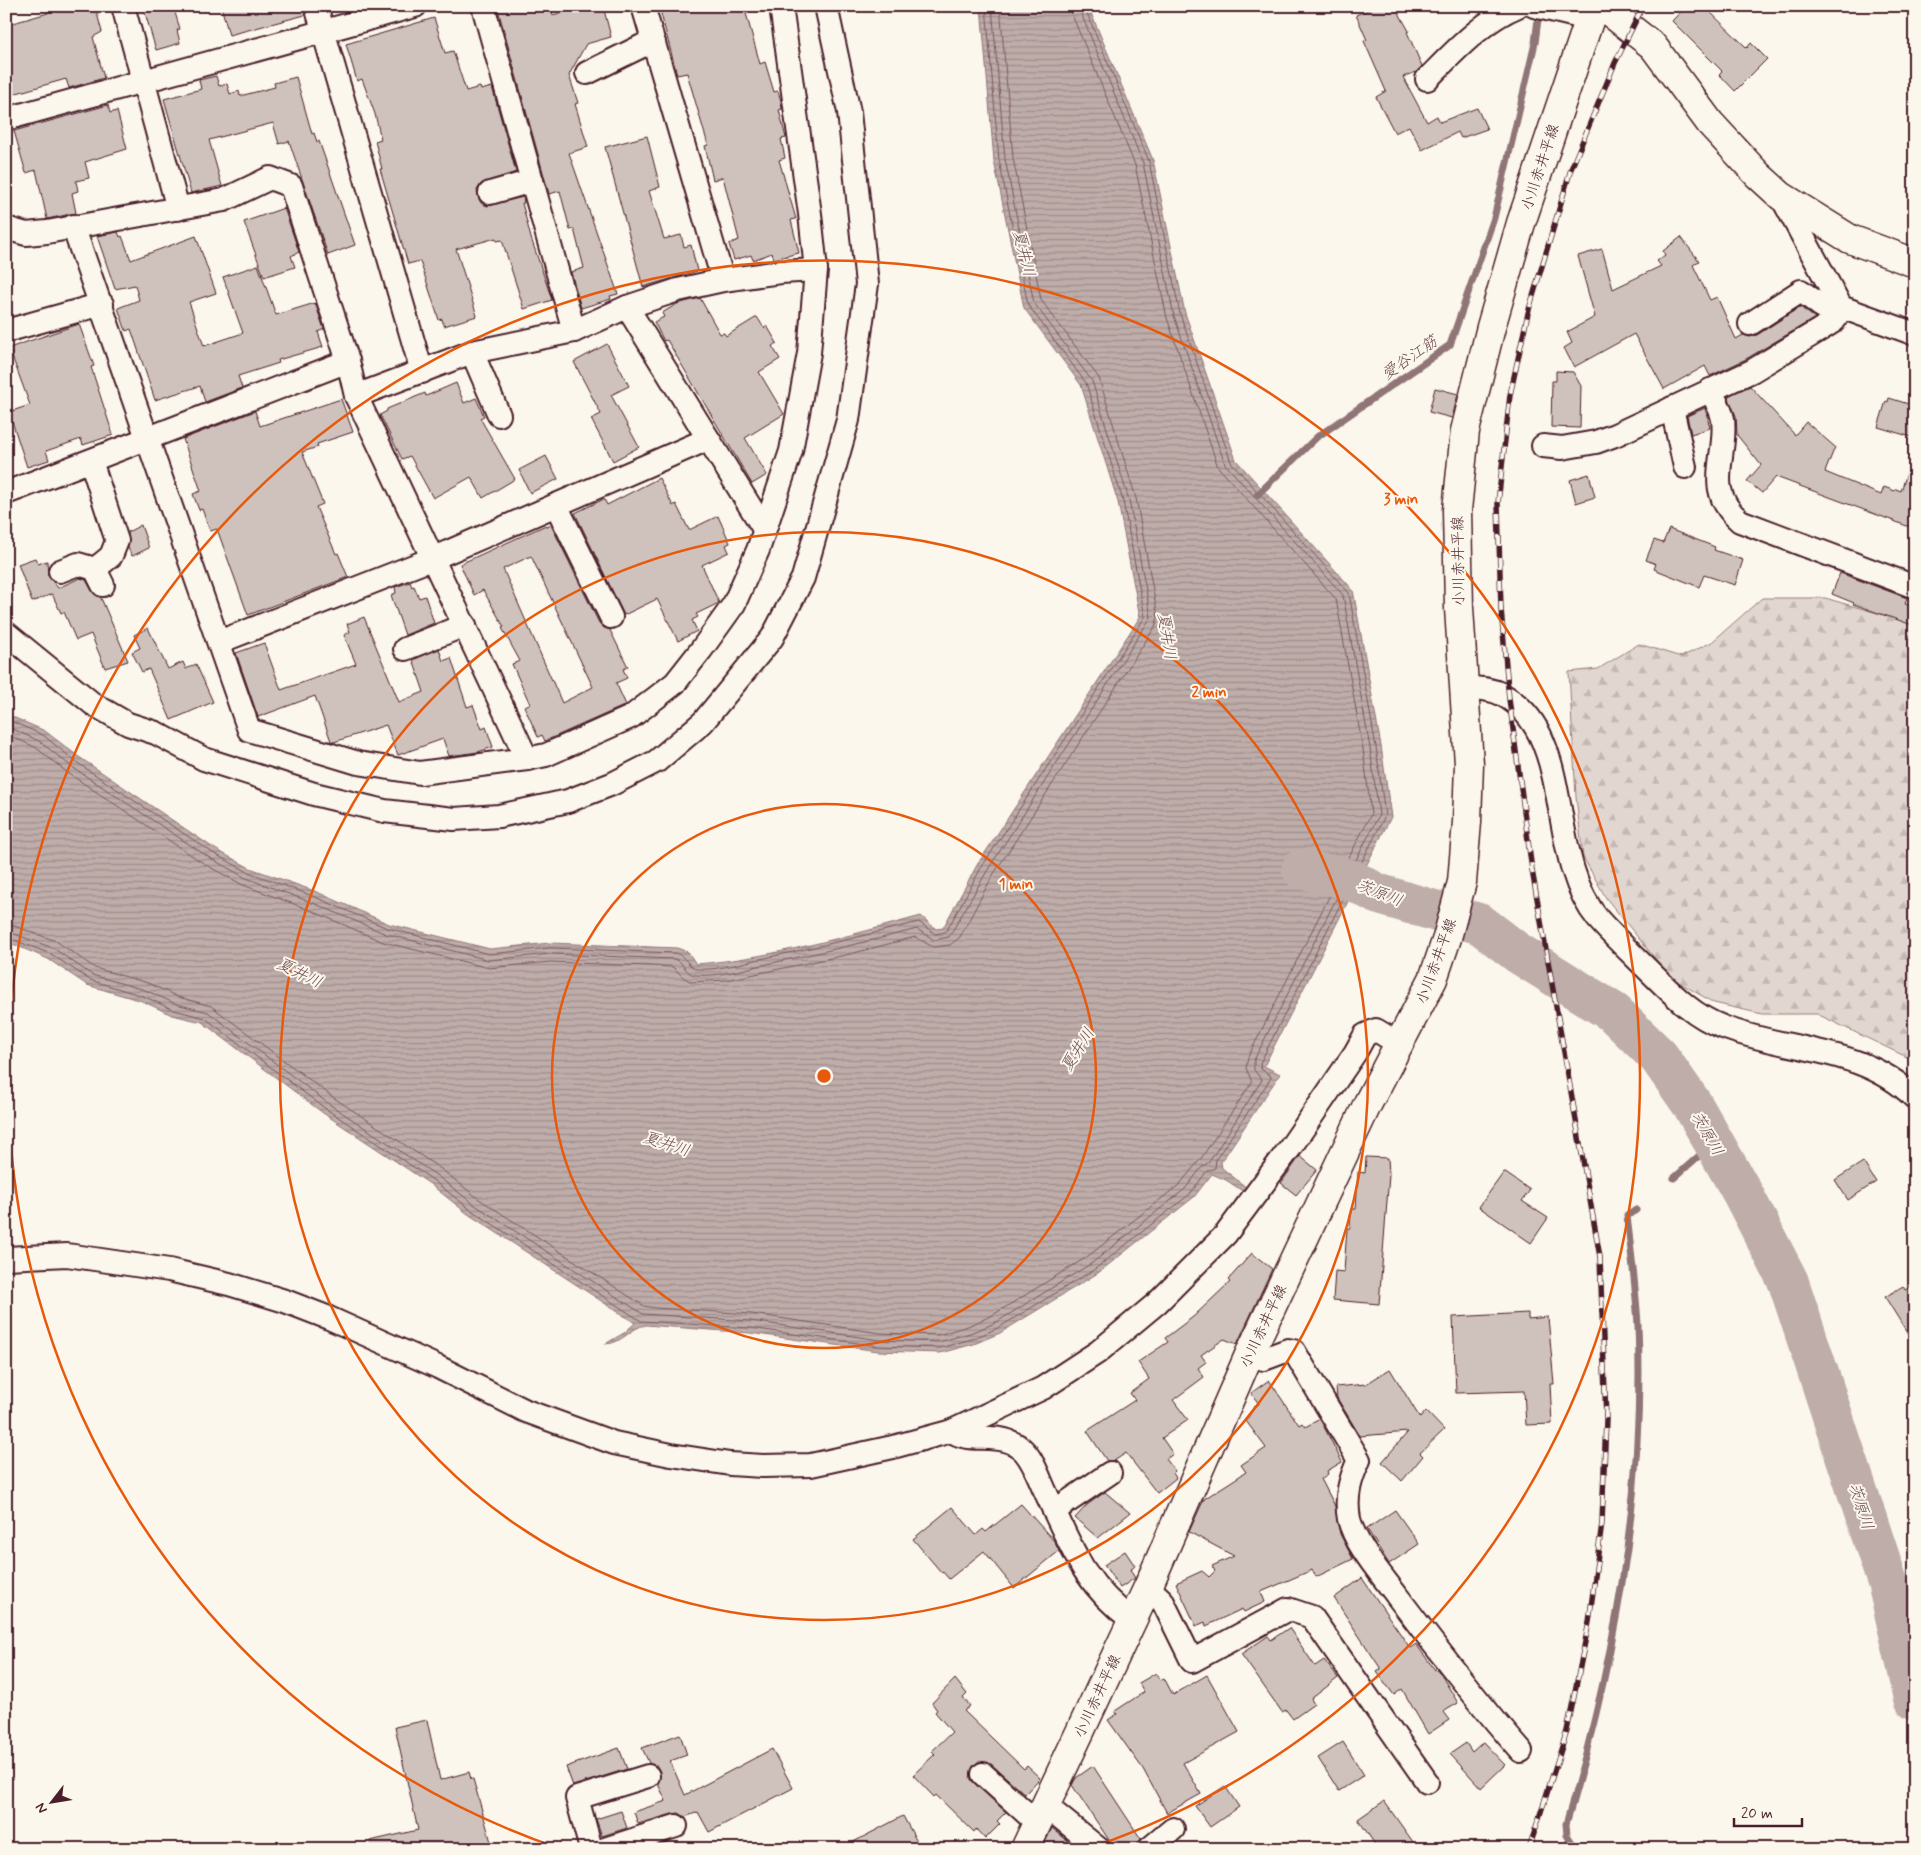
<svg xmlns="http://www.w3.org/2000/svg" width="1921" height="1855" font-family="Mynerve,'Klee One',sans-serif">
<defs>
<pattern id="forest-firs" width="22" height="20" patternUnits="userSpaceOnUse" patternTransform="scale(1.25)"><rect width="22" height="20" fill="#e2d7d0"/><path d="M5 1l3.5 6h-7zM16 11l3.5 6h-7z" fill="#c3b8b3"/></pattern>
<pattern id="water-rules" width="6" height="5" patternUnits="userSpaceOnUse" patternTransform="scale(1.25)"><rect width="6" height="5" fill="#bfadaa"/><path d="M0 2.5h6" fill="none" stroke="#9d8c8b"/></pattern>
</defs>
<rect width="100%" height="100%" fill="#fbf7ec"/>
<filter id="ink" filterUnits="userSpaceOnUse"><feTurbulence type="fractalNoise" baseFrequency=".02" numOctaves="2"/><feDisplacementMap in="SourceGraphic" scale="10" xChannelSelector="R" yChannelSelector="G"/><feConvolveMatrix kernelMatrix="1 2 1 2 8 2 1 2 1" color-interpolation-filters="sRGB"/></filter>
<g filter="url(#ink)">
<polygon fill="url(#forest-firs)" stroke="#967b7e" points="1762,598 1825,598 1915,624 1915,1061 1817,1014 1762,1014 1714,1003 1670,977 1606,898 1583,857 1576,797 1569,672 1598,669 1639,644 1681,657 1712,642"/>
<path fill="url(#water-rules)" stroke="#907477" d="M981 6H1088L1153 160 1185 313 1236 460 1353 590 1381 746 1391 817 1264 1066 1280 1074 1221 1162 1222 1168 1247 1188 1244 1192 1226 1180 1212 1174 1194 1197 1098 1273 1000 1333 974 1344 940 1353 878 1351 750 1333 646 1325C631 1327 622 1344 605 1344L624 1333 635 1323 468 1214 430 1184 323 1113 202 1022 172 1015 142 1001 87 985 48 959 6 941V714L45 731 79 757 215 849 250 868 317 892 389 924 490 949 550 943 677 948 688 952 696 964C772 958 847 936 921 916L936 929 943 928 977 865 1140 617 1118 502 1081 385 1024 308 994 161Z"/>
<g fill="none" stroke-linecap="round" stroke-linejoin="round">
<g stroke="#79585e" stroke-width="1">
<path d="M6 719 43 735 76 762 213 853 248 872 315 897 387 928 489 954 550 948 676 953C685 956 690 968 696 969 718 971 743 962 765 958 817 947 867 935 919 922L935 934 946 932 981 868 1145 617 1123 501 1086 383 1028 305 999 160 986 6"/>
<path d="M6 726 39 741 72 767 210 858 246 878 313 903 386 934 489 960 550 954 675 959C684 962 685 974 695 975 719 977 745 969 767 964 818 953 867 942 917 929L934 940 949 937 987 871 1151 617 1129 500 1092 381 1034 303 1005 159 992 6"/>
<polyline points="6,734 35,747 68,773 206,865 243,885 310,910 383,942 489,968 550,962 673,967 683,977 691,982 727,980 850,954 915,937 933,947 950,945 960,937 993,875 1155,627 1158,617 1136,498 1099,378 1041,300 1013,158 1000,6"/>
<polyline points="6,923 56,941 95,968 148,983 178,997 211,1006 334,1098 441,1169 479,1199 644,1306 655,1308 752,1314 880,1333 938,1335 968,1326 991,1316 1087,1257 1180,1184 1202,1157 1252,1082 1246,1068 1248,1057 1371,814 1363,749 1336,599 1218,467 1167,318 1135,165 1072,15 1070,6"/>
<polyline points="6,931 53,948 92,975 145,990 176,1004 208,1012 329,1104 436,1175 475,1205 643,1314 751,1321 880,1340 939,1342 970,1333 995,1323 1092,1263 1185,1189 1202,1167 1209,1162 1262,1080 1254,1070 1254,1060 1379,815 1370,748 1343,595 1225,464 1174,316 1143,163 1078,6"/>
<polyline points="6,937 51,954 90,980 143,996 174,1010 205,1018 326,1109 433,1180 471,1210 641,1321 750,1328 879,1346 940,1348 972,1339 998,1328 1095,1269 1190,1194 1207,1171 1215,1168 1216,1159 1271,1078 1270,1075 1261,1069 1260,1063 1385,816 1376,747 1349,593 1231,462 1180,314 1149,161 1084,6"/>
</g>
<g stroke="#907477" stroke-width="7">
<polyline points="1257,495 1317,437 1450,345 1494,218 1535,43 1539,11"/>
<polyline points="1674,1178 1701,1154 1692,1104"/>
<path d="M1576 1849 1567 1835 1566 1824C1615 1662 1645 1495 1638 1325 1636 1289 1631 1252 1627 1216L1636 1210"/>
</g>
<polyline stroke="#bfadaa" stroke-width="41" points="1302,869 1352,880 1378,894 1480,924 1518,953 1614,1013 1659,1057 1692,1104 1743,1194 1788,1281 1888,1584 1915,1700"/>
</g>
<g fill="#cfc2bc" stroke="#4a1f2b" fill-rule="evenodd">
<polygon points="46,6 95,6 102,32 93,37 104,78 69,88 66,79 6,96 6,25 48,13"/>
<polygon points="143,6 173,6 180,29 177,30 180,43 156,50"/>
<polygon points="221,6 303,6 305,15 229,35"/>
<polygon points="497,6 551,6 553,15 584,6 603,6 611,37 586,44 569,75 578,103 575,104 588,147 569,153 618,294 610,296 611,299 581,308 571,272 584,268 574,229 570,230 560,191 549,194"/>
<polygon points="659,6 744,6 760,64 765,62 774,92 778,91 781,101 782,109 779,110 786,138 781,139 785,158 779,160 796,219 791,220 799,253 774,259 772,253 753,260 751,255 734,260 729,244 739,240 723,177 713,180 705,146 708,145 687,73 677,75"/>
<polygon points="1377,6 1395,6 1409,31 1407,32 1422,66 1416,72 1403,77 1427,122 1437,116 1440,122 1477,108 1487,129 1461,138 1458,132 1422,150 1409,126 1395,133 1376,97 1386,91 1364,41 1367,40 1356,15"/>
<polygon points="1686,6 1704,6 1747,48 1751,43 1767,59 1735,91 1719,74 1722,71 1672,21"/>
<polygon points="434,18 445,53 453,51 466,91 480,87 481,90 492,87 516,172 481,184 477,190 478,197 481,203 487,206 523,197 524,203 522,203 531,238 552,300 524,309 502,240 497,241 496,238 456,249 477,316 444,326 442,319 439,320 420,261 408,264 380,169 382,169 375,141 381,139 375,114 362,79 357,81 346,44"/>
<polygon points="216,76 219,86 227,84 230,94 239,91 240,96 275,87 274,83 296,77 312,134 314,133 317,142 319,141 355,245 328,255 289,141 279,144 273,123 209,140 222,186 191,193 164,99 201,89 199,80"/>
<polygon points="108,105 110,113 117,111 127,149 85,162 89,178 76,181 78,191 72,193 76,213 47,219 36,170 26,173 14,131"/>
<polygon points="647,136 660,187 649,191 664,239 681,235 684,247 691,245 697,271 643,287 605,147"/>
<polygon points="284,208 299,252 291,256 295,267 264,277 244,222"/>
<polygon points="118,232 120,237 122,236 131,260 196,236 216,293 189,302 204,346 243,333 223,277 258,265 276,315 315,303 324,329 318,332 323,347 278,360 279,363 238,376 242,388 205,402 200,386 155,400 131,329 126,331 118,308 139,300 135,285 115,289 97,236"/>
<polygon points="1681,237 1699,261 1693,265 1710,300 1717,297 1736,339 1743,335 1750,337 1757,335 1800,307 1815,318 1746,359 1710,376 1705,366 1664,389 1634,334 1574,367 1564,348 1572,343 1567,332 1595,317 1578,256 1602,249 1613,289 1661,266 1657,261 1665,255 1663,251"/>
<polygon points="700,298 720,334 724,333 726,336 757,317 764,328 767,326 777,343 772,346 780,359 759,372 784,414 745,438 767,475 752,484 667,340 664,341 654,322 664,317 662,313 677,304"/>
<polygon points="79,324 94,366 91,367 113,435 83,445 81,439 46,451 49,460 27,467 9,412 30,405 9,348"/>
<polygon points="607,344 629,386 611,395 639,447 613,461 591,419 601,414 574,362"/>
<polygon points="1556,371 1573,372 1581,386 1580,428 1551,427 1552,381 1556,381"/>
<polygon points="456,383 464,403 476,398 484,416 480,418 515,479 483,498 471,477 433,498 410,456 402,459 380,415 387,411 387,409 425,393 426,396"/>
<polygon points="1750,386 1795,435 1806,422 1835,447 1825,472 1881,495 1884,487 1895,491 1896,489 1901,491 1912,458 1915,458 1915,529 1776,477 1762,493 1747,481 1761,465 1737,435 1736,416 1728,396"/>
<polygon points="1435,388 1458,394 1452,418 1429,412"/>
<polygon points="1889,398 1915,406 1915,438 1878,427 1886,401 1888,402"/>
<polygon points="341,399 353,432 317,444 318,447 302,452 323,504 316,507 336,554 338,553 348,577 248,615 217,529 210,531 202,509 199,510 193,494 201,491 183,439 255,411 260,426"/>
<polygon points="1705,408 1710,428 1691,434 1687,416"/>
<polygon points="546,456 558,479 530,493 519,470"/>
<polygon points="1589,474 1595,497 1576,503 1570,480"/>
<polygon points="659,478 673,506 676,504 689,530 718,516 730,543 726,545 729,552 702,565 719,603 696,614 698,617 692,620 697,631 678,641 657,599 624,615 575,513 604,499 607,505"/>
<polygon points="141,525 149,548 132,556 128,548 128,532"/>
<path d="M546 525 547 527 551 525 599 623 604 628 610 630 628 667 623 669 627 678 616 683 626 705 545 741 542 735 538 737 524 706 530 704 512 664 520 661 502 628 504 627 483 590 474 595 460 564ZM531 556 593 687 562 703 503 569Z"/>
<polygon points="1669,529 1715,547 1714,550 1743,560 1735,585 1704,575 1699,587 1654,569 1656,564 1646,560 1654,540 1663,543"/>
<polygon points="35,558 38,564 47,561 48,576 58,588 80,578 86,580 92,591 101,598 128,661 105,668 91,634 76,640 64,612 61,613 52,594 32,602 18,564"/>
<polygon points="1840,573 1907,598 1905,604 1915,607 1915,626 1853,604 1854,603 1832,594"/>
<polygon points="410,582 412,587 414,586 419,598 425,596 434,623 405,635 391,595 396,593 395,587"/>
<polygon points="364,617 399,702 424,692 413,660 439,649 443,661 451,658 467,707 473,705 482,729 486,727 493,747 478,752 449,756 443,739 398,755 386,725 334,742 331,741 315,696 258,717 236,653 264,643 281,690 356,664 344,635 350,632 347,624"/>
<polygon points="148,628 168,669 183,662 186,669 196,664 213,702 171,720 149,669 142,672 132,652 140,648 134,635"/>
<polygon points="1300,1156 1317,1170 1296,1195 1281,1183"/>
<polygon points="1366,1157 1388,1158 1389,1175 1379,1304 1333,1300 1335,1271 1344,1272 1347,1228 1350,1228 1351,1209 1356,1209 1358,1172 1365,1173"/>
<polygon points="1863,1162 1876,1182 1848,1200 1835,1180"/>
<polygon points="1504,1172 1530,1190 1522,1201 1548,1218 1531,1243 1479,1207"/>
<polygon points="1252,1253 1272,1269 1237,1344 1224,1339 1201,1355 1206,1362 1198,1368 1204,1377 1173,1400 1188,1420 1162,1438 1173,1454 1166,1459 1175,1471 1173,1473 1176,1478 1157,1493 1126,1453 1114,1461 1107,1461 1087,1431 1135,1400 1130,1393 1149,1379 1138,1362 1168,1342 1165,1338 1193,1317 1230,1282 1228,1280"/>
<polygon points="1915,1285 1915,1345 1885,1297 1903,1286 1905,1290"/>
<polygon points="1528,1313 1528,1319 1548,1317 1554,1384 1550,1384 1552,1424 1526,1425 1524,1391 1456,1393 1453,1317"/>
<polygon points="1390,1369 1420,1418 1426,1411 1444,1430 1420,1453 1423,1456 1402,1481 1382,1462 1408,1432 1360,1436 1337,1398 1336,1387 1366,1384"/>
<polygon points="1269,1380 1299,1425 1302,1423 1305,1427 1320,1419 1342,1462 1327,1471 1328,1474 1321,1479 1335,1506 1340,1534 1353,1559 1316,1577 1312,1570 1261,1592 1265,1602 1244,1612 1242,1609 1206,1626 1205,1622 1196,1626 1176,1583 1202,1571 1209,1577 1215,1571 1212,1566 1234,1556 1189,1532 1204,1499 1246,1472 1241,1465 1266,1448 1246,1421 1254,1407 1259,1404 1251,1393"/>
<polygon points="1105,1492 1130,1513 1098,1538 1075,1518 1087,1505"/>
<polygon points="1021,1504 1054,1541 1059,1551 1014,1588 984,1551 949,1579 942,1571 941,1572 913,1539 952,1507 976,1535 983,1529 986,1532"/>
<polygon points="1395,1510 1419,1544 1389,1564 1367,1529"/>
<polygon points="1125,1551 1135,1566 1130,1570 1135,1578 1120,1588 1104,1565"/>
<polygon points="1362,1578 1410,1648 1416,1644 1435,1670 1437,1669 1443,1678 1458,1703 1443,1712 1449,1720 1428,1734 1402,1689 1394,1695 1377,1672 1381,1669 1334,1598"/>
<polygon points="1289,1628 1315,1666 1324,1660 1338,1678 1311,1699 1314,1704 1293,1719 1286,1710 1282,1712 1241,1654 1268,1636 1271,1640"/>
<polygon points="1156,1673 1160,1680 1164,1678 1173,1695 1207,1675 1239,1732 1183,1763 1201,1794 1167,1813 1143,1769 1108,1720 1117,1714 1115,1711 1144,1692 1139,1683"/>
<polygon points="955,1679 967,1694 963,1698 970,1706 964,1711 1024,1769 1027,1766 1040,1778 1025,1794 991,1764 979,1761 973,1766 970,1778 974,1783 1006,1812 997,1821 1000,1824 985,1839 976,1829 974,1832 936,1795 934,1797 913,1775 935,1754 932,1751 952,1732 935,1712 937,1710 932,1703"/>
<polygon points="427,1720 440,1780 469,1772 471,1779 473,1779 493,1849 371,1849 370,1841 418,1830 395,1727"/>
<polygon points="680,1734 687,1755 670,1761 685,1795 772,1749 793,1788 709,1832 698,1812 685,1817 679,1813 672,1814 638,1824 634,1812 666,1801 658,1784 660,1772 657,1766 649,1763 642,1748"/>
<polygon points="1343,1742 1364,1775 1339,1791 1318,1758"/>
<polygon points="1483,1742 1505,1765 1481,1788 1450,1754 1466,1743 1472,1752"/>
<polygon points="619,1748 627,1769 573,1786 566,1767"/>
<polygon points="1093,1766 1141,1839 1136,1849 1115,1849 1072,1785 1076,1778"/>
<polygon points="1225,1786 1239,1807 1210,1827 1195,1806"/>
<polygon points="1384,1801 1418,1849 1378,1849 1358,1819"/>
<polygon points="621,1811 627,1828 602,1836 596,1819"/>
<polygon points="903,1816 921,1849 840,1849"/>
<polygon points="1052,1828 1068,1841 1060,1849 1042,1849"/>
</g>
<g fill="none" stroke-linecap="round" stroke-linejoin="round">
<g stroke="#4a1f2b" stroke-width="26">
<g id="minor">
<polyline points="123,6 178,209"/>
<polyline points="316,6 422,372"/>
<polyline points="483,6 574,331"/>
<polyline points="643,6 723,280"/>
<polyline points="1534,6 1589,19"/>
<polyline points="587,73 642,46 654,43"/>
<path d="M1427 79C1453 53 1483 20 1518 6"/>
<polyline points="6,119 415,6"/>
<polyline points="490,193 532,181"/>
<polyline points="1781,196 1841,307 1915,334"/>
<polyline points="73,226 249,730 358,763 420,773 527,759 546,755 631,717 675,683 701,650 734,604 758,550 791,451 809,353 816,270 810,214 781,6"/>
<polyline points="6,228 26,234 47,232 224,200 270,178 291,186 348,361 356,396 527,759"/>
<polyline points="627,307 764,529"/>
<polyline points="1750,324 1801,291 1836,317"/>
<polyline points="6,331 102,304"/>
<polyline points="472,352 499,415"/>
<path d="M1710 390C1715 399 1721 409 1723 419 1728 456 1702 489 1740 521L1915 587"/>
<polyline points="356,396 472,352 574,331 627,307 678,290 723,280 781,272 816,270"/>
<polyline points="1672,408 1685,467"/>
<polyline points="1543,446 1562,448 1596,442 1615,435 1752,371 1823,328 1834,321 1841,307"/>
<polyline points="91,461 117,541 111,556 95,569"/>
<polyline points="6,493 348,361"/>
<polyline points="556,505 611,617"/>
<polyline points="60,571 78,564 95,569 103,585"/>
<polyline points="6,633 93,704 128,724 156,733 204,759 314,794 384,811 454,819 499,816 568,801 612,784 657,761 703,722 772,638 803,578 848,420 867,284 849,112 826,6"/>
<polyline points="219,642 434,558 708,439"/>
<polyline points="405,649 465,625"/>
<path d="M1464 687C1476 689 1490 688 1501 694 1577 733 1544 854 1598 919 1612 935 1628 950 1643 965 1667 988 1690 1015 1723 1027 1787 1052 1863 1046 1915 1098"/>
<polyline points="6,1258 67,1255 169,1270 229,1284 285,1301 329,1318 438,1367 526,1411 614,1443 671,1455 730,1464 763,1466 811,1465 893,1447 952,1431 1043,1388 1098,1352 1157,1303 1226,1234 1290,1148 1355,1053 1365,1035 1376,1030 1399,1044"/>
<path d="M1249 1355 1264 1359 1288 1350 1294 1351 1359 1460C1350 1479 1345 1497 1349 1519 1355 1545 1382 1575 1397 1596 1437 1649 1477 1701 1521 1751"/>
<path d="M952 1431C970 1445 1004 1429 1024 1451 1035 1463 1040 1481 1047 1495 1071 1547 1085 1586 1132 1620"/>
<polyline points="1054,1511 1110,1473"/>
<polyline points="1148,1587 1162,1600 1192,1661 1288,1609 1312,1617 1427,1782"/>
<polyline points="983,1774 1037,1823"/>
<polyline points="1045,1805 1099,1849"/>
<polyline points="591,1849 577,1798 648,1776"/>
<polyline points="605,1849 676,1826"/>
<polyline points="1149,1849 1173,1829"/>
</g>
</g>
<g stroke="#4a1f2b" stroke-width="31">
<polyline id="tertiary" points="1602,6 1653,46 1710,123 1758,175 1781,196 1850,239 1915,263"/>
</g>
<g stroke="#4a1f2b" stroke-width="31">
<polyline id="secondary" points="1025,1849 1148,1587 1249,1355 1368,1103 1433,979 1447,938 1462,882 1467,822 1469,764 1459,608 1457,510 1465,431 1491,327 1521,223 1594,6"/>
</g>
<use href="#minor" stroke="#fbf7ec" stroke-width="22"/>
<use href="#tertiary" stroke="#fbf7ec" stroke-width="28"/>
<use href="#secondary" stroke="#fbf7ec" stroke-width="28"/>
<g stroke="#4a1f2b" stroke-width="5.5">
<polyline id="rail" points="1529,1849 1567,1731 1589,1622 1602,1523 1606,1419 1600,1257 1532,870 1509,699 1501,609 1498,503 1510,395 1528,313 1571,169 1615,63 1643,6"/>
</g>
<use href="#rail" stroke="#fbf7ec" stroke-width="4" stroke-dasharray="11" stroke-linecap="butt"/>
</g>
</g>
<g fill="none" stroke="#e8590c" stroke-width="2.5">
<circle cx="824" cy="1076" r="272"/>
<circle cx="824" cy="1076" r="544"/>
<path d="M558 1848A816 816 0 1 1 1090 1848"/>
</g>
<g text-anchor="middle" stroke-width="4" stroke-linejoin="round" paint-order="stroke">
<g font-size="15" fill="#4a1f2b" stroke="#fbf7ec">
<text transform="translate(1540 167) rotate(-72)" y="5">小川赤井平線</text>
<text transform="translate(1458 561) rotate(-91)" y="5">小川赤井平線</text>
<text transform="translate(1436 961) rotate(-70)" y="5">小川赤井平線</text>
<text transform="translate(1263 1326) rotate(-65)" y="5">小川赤井平線</text>
<text transform="translate(1097 1696) rotate(-65)" y="5">小川赤井平線</text>
</g>
<g font-size="16" font-style="italic" fill="#6d4a51" stroke="#fbf7ec">
<text transform="translate(1025 253) rotate(76)" y="6">夏井川</text>
<text transform="translate(1409 357) rotate(-35)" y="6">愛谷江筋</text>
<text transform="translate(1168 636) rotate(81)" y="6">夏井川</text>
<text transform="translate(1380 892) rotate(21)" y="6">茨原川</text>
<text transform="translate(300 972) rotate(26)" y="6">夏井川</text>
<text transform="translate(1077 1049) rotate(-58)" y="6">夏井川</text>
<text transform="translate(1708 1133) rotate(60)" y="6">茨原川</text>
<text transform="translate(667 1143) rotate(18)" y="6">夏井川</text>
<text transform="translate(1862 1506) rotate(72)" y="6">茨原川</text>
</g>
</g>
<circle cx="824" cy="1076" r="8" fill="#e8590c" stroke="#fbf7ec" stroke-width="2.5"/>
<g font-size="15" text-anchor="middle" font-weight="bold" fill="#e8590c" stroke="#fbf7ec" stroke-width="4" stroke-linejoin="round" paint-order="stroke">
<text x="1401" y="504">3 min</text>
<text x="1209" y="697">2 min</text>
<text x="1016" y="889">1 min</text>
</g>
<rect width="1921" height="1855" fill="none" stroke="#fbf7ec" stroke-width="25"/>
<rect x="12" y="12" width="1896" height="1830" fill="none" stroke="#4a1f2b" stroke-width="2" filter="url(#ink)"/>
<g transform="translate(52 1802) rotate(239)" stroke="#fbf7ec" stroke-width="4" paint-order="stroke">
<path d="M0-4L9 19L0 12L-9 19Z" fill="#4a1f2b"/>
<text y="-8" font-size="14" font-weight="bold" text-anchor="middle" fill="#4a1f2b">N</text>
</g>
<path d="M1734 1818v8h68v-8" fill="none" stroke="#4a1f2b" stroke-width="2.5"/>
<text x="1741" y="1818" font-size="15" fill="#4a1f2b" stroke="#fbf7ec" stroke-width="4" paint-order="stroke">20 m</text>
</svg>
